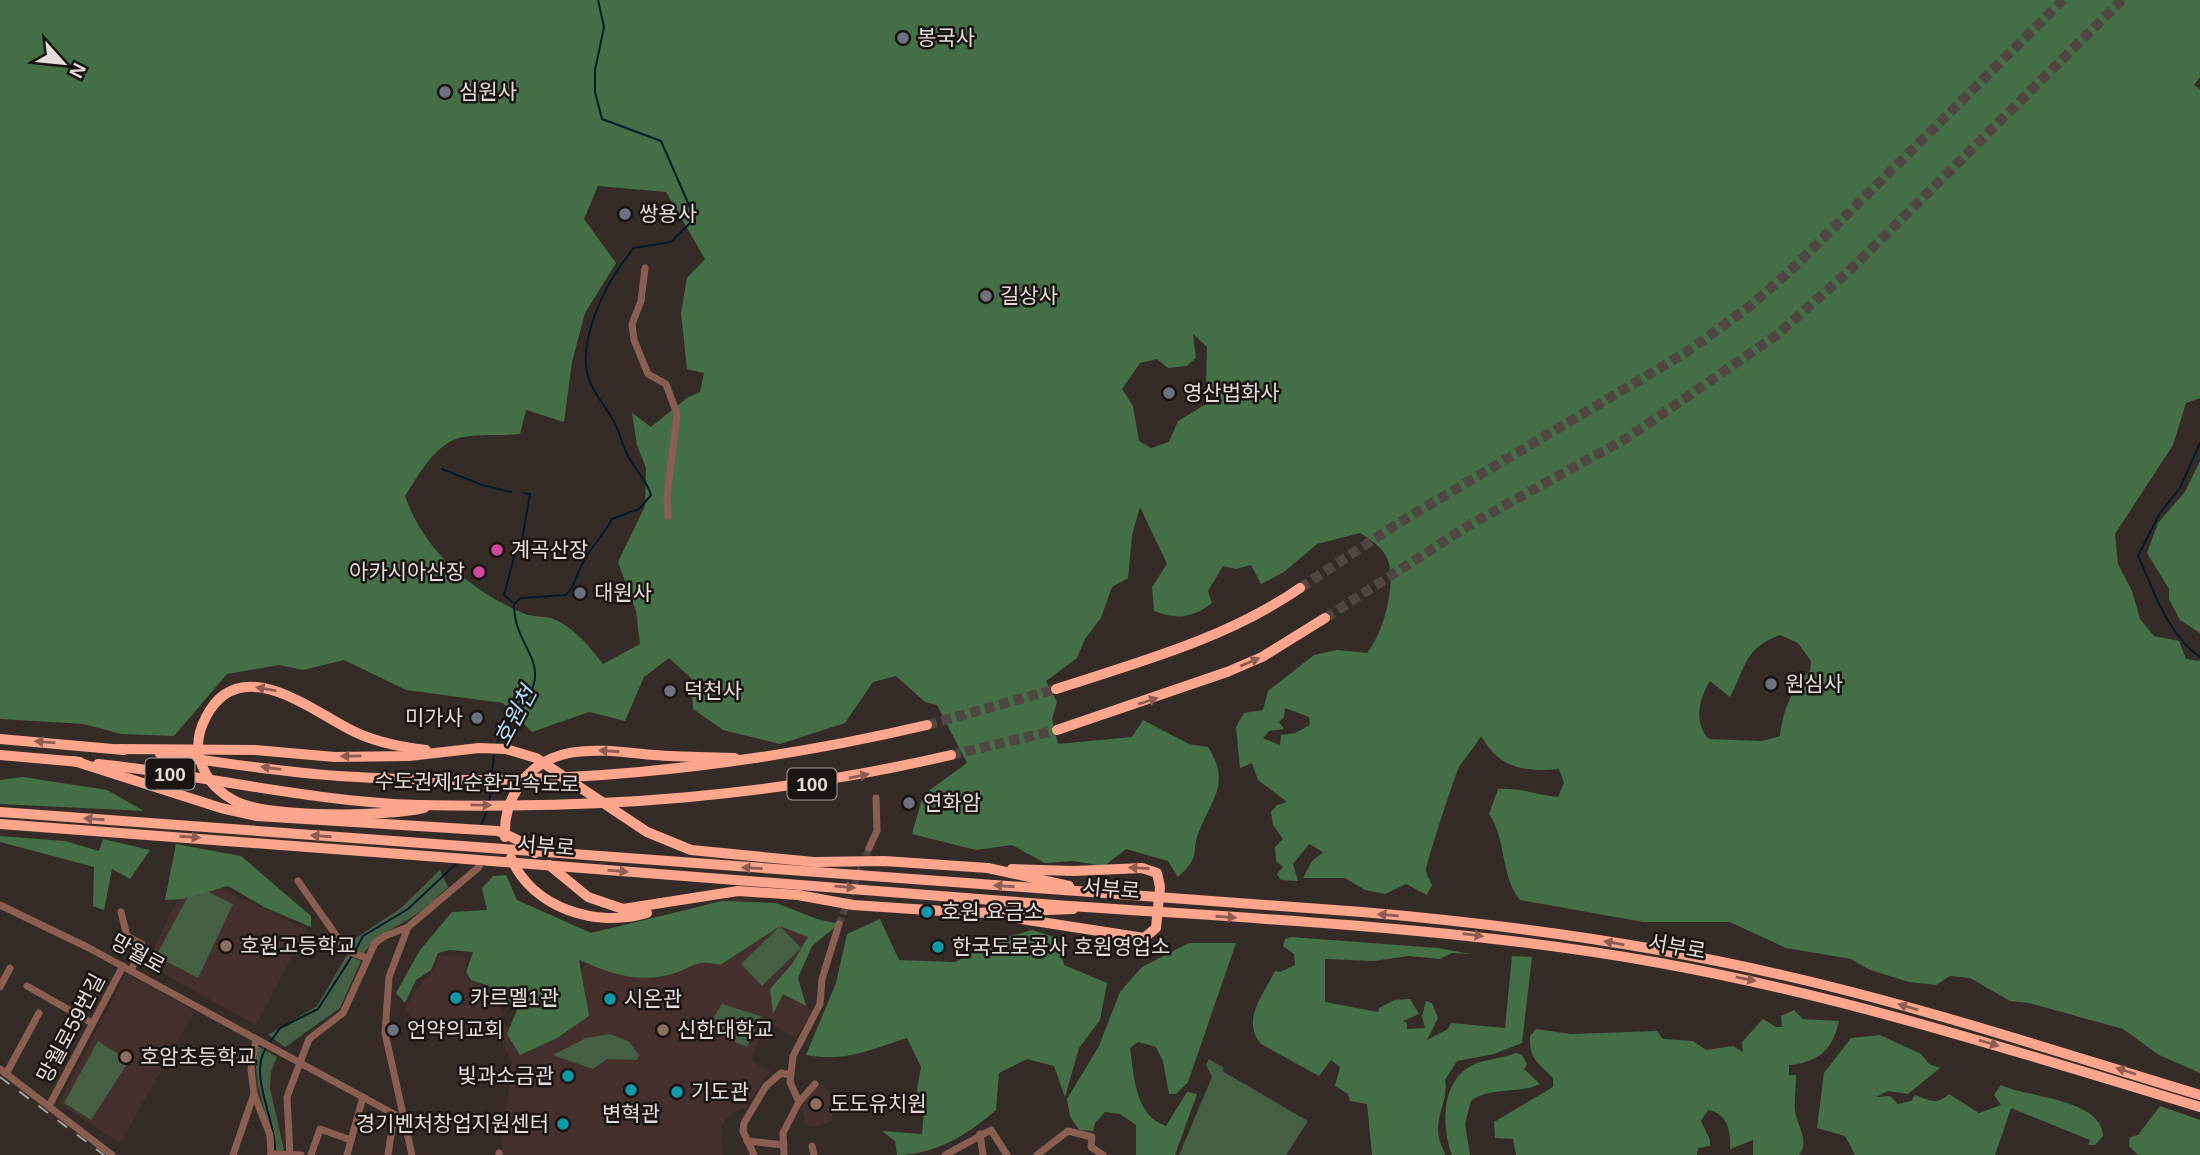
<svg xmlns="http://www.w3.org/2000/svg" width="2200" height="1155" font-family="Helvetica,'Noto Sans KR',sans-serif">
<rect width="100%" height="100%" fill="#362c27"/>
<g fill="#44302d">
<polygon points="190,874 306,929 256,1025 146,964"/>
<polygon points="729,897 758,903 813,938 795,979 811,1012 796,1038 766,1021 751,1061 770,1071 745,1108 733,1112 721,1125 723,1155 501,1155 512,1063 498,1034 412,1018 405,1007 424,979 434,971 439,956 466,956 464,975 493,992 500,1004 505,1024 526,1047 581,1021 577,972 602,953"/>
<polygon points="126,974 195,1011 120,1143 59,1103"/>
<polygon points="821,1084 829,1092 833,1121 813,1127 806,1125 801,1106 814,1088"/>
</g>
<g fill="#456045">
<path d="M440 870 448 887C438 896 429 906 418 913 399 927 376 933 364 954L351 949 356 938 401 908Z"/>
<polygon points="194,885 233,904 198,978 156,956"/>
<polygon points="780,926 801,948 762,986 741,964"/>
<polygon points="347,955 361,961 340,1008 285,1047 268,1035 317,1006"/>
<polygon points="722,1004 761,1016 747,1047 706,1029"/>
<polygon points="610,1034 628,1041 639,1055 637,1060 607,1059 593,1069 553,1055 586,1038"/>
<polygon points="98,1041 129,1061 91,1120 64,1103"/>
<path d="M258 1046 277 1057 271 1072 270 1088 285 1155H273C272 1113 250 1091 258 1046Z"/>
<polygon points="1209,1059 1224,1068 1222,1071 1308,1121 1286,1155 1179,1155 1212,1077 1206,1065"/>
</g>
<g fill="#456f46" fill-rule="evenodd">
<path d="M0 0H2200V77L2194 85 2200 89V398L2186 403 2173 445 2115 534 2118 564 2132 591 2140 619 2154 636 2179 641 2186 659 2200 661V1073L2159 1055 2123 1029 2029 1003 2010 1001 1970 978 1950 976 1936 985 1909 982 1870 970 1851 959 1786 948 1730 922H1643L1520 900C1500 875 1507 840 1489 814L1498 789C1519 787 1536 795 1558 797L1564 783 1559 769C1524 772 1500 769 1481 736 1475 747 1466 756 1459 767 1456 772 1426 864 1426 870 1426 874 1430 880 1432 885L1427 895 1406 884 1385 894 1365 890 1345 878H1303L1312 861 1323 852 1309 844 1293 864 1298 881 1281 880 1277 874 1283 867 1276 861 1275 847 1283 839 1273 825 1271 812 1277 805 1287 802 1258 780 1252 763 1240 768 1236 727 1244 713 1263 710 1268 691 1314 655 1337 650 1367 653C1383 634 1395 589 1389 564 1386 549 1372 541 1360 533L1317 544 1284 572 1261 584 1251 565 1236 569 1223 566 1208 591 1212 603C1192 618 1178 620 1154 611L1152 587 1167 564 1140 507 1132 535 1128 578 1112 587 1101 618 1085 639 1077 658 1046 681 1057 702 1052 719 1058 744 1132 737 1143 720 1189 744 1208 747C1230 782 1214 796 1200 829 1189 855 1203 854 1178 877L1168 861 1126 849 1104 866 1073 861 1045 863 1012 845 976 850 912 834 923 795 967 763 937 705 925 702 896 676 873 682 845 723 780 744 723 730 693 709 691 678 669 658 644 677 625 721 589 712 532 732 503 703 406 690 344 660 303 670 279 665 227 674 174 736 121 734 84 724 0 719ZM598 186 666 192 705 259 687 278 681 313 687 369 704 373 700 392 687 398 651 427 632 413 637 445 646 468 645 506 618 562 636 611 640 644 603 664C590 647 573 626 551 618 543 616 533 617 525 614 472 592 424 551 405 496 421 472 437 438 470 436 487 434 503 436 520 434L526 410 564 422 572 362 585 313 616 263 584 219ZM1193 334 1207 347 1206 387 1216 398 1178 421 1169 442 1151 448 1139 441 1133 406 1122 389 1140 363 1157 359 1168 368 1186 366 1196 358ZM1780 635 1798 643 1811 661 1810 671C1791 688 1783 711 1780 736L1762 741 1709 739C1693 723 1699 699 1710 681L1730 697C1746 667 1744 648 1780 635ZM1285 708 1309 717 1310 725 1295 733 1281 735 1280 745 1263 738 1269 731 1284 729 1279 722 1284 717Z"/>
<polygon points="2200,461 2200,633 2180,620 2169,599 2169,589 2147,553 2158,523 2185,492"/>
<polygon points="23,777 107,790 144,811 0,804 0,780"/>
<polygon points="0,836 65,841 99,851 103,839 150,850 130,879 112,869 104,910 93,906 94,867 0,842"/>
<polygon points="176,844 241,856 311,916 311,927 266,908 228,886 183,899 165,900"/>
<path d="M506 875 517 900 591 933 722 901 776 903 817 919 839 924 812 946 798 978 806 1006 783 994 773 1014 770 989 792 964 808 937 780 926 720 965C693 958 692 970 668 975 635 983 610 973 579 960L589 1016 557 1038 520 1055 507 1034 517 1010 489 986 471 980 466 972 473 952 449 950 438 953 431 970 416 980 405 1003 396 993 420 950 452 912 487 910 482 888 493 876Z"/>
<path d="M880 919 899 960 955 962 1003 938 1032 930 1058 938 1064 965 1107 983 1100 1020 1079 1048 1065 1097 1054 1066 1027 1059 999 1073 996 1110C969 1134 935 1155 897 1155L895 1141 882 1131 922 1134 924 1110 916 1096 921 1067 907 1038C869 1050 847 1062 806 1055L836 983 847 934Z"/>
<path d="M1291 937 1438 948 1470 954 1452 953 1440 959 1409 956 1374 961 1325 959V1002L1378 1012 1379 1008 1394 1000 1410 999 1419 1014 1403 1021 1407 1023V1029L1425 1028 1422 1016 1426 1001 1432 1003 1438 1018 1427 1040 1448 1029 1451 1023 1505 1028 1512 956 1532 957 1522 1043 1494 1054 1457 1061 1445 1080C1449 1099 1434 1118 1439 1138 1440 1144 1444 1149 1445 1155H1372L1367 1104 1350 1101 1348 1094 1335 1086 1340 1067 1331 1060 1319 1076 1261 1044C1241 1020 1263 995 1275 971L1280 972 1295 965 1294 954 1283 946 1285 939Z"/>
<path d="M1189 943H1236L1188 1082 1176 1094H1169L1163 1061 1156 1047 1138 1042 1130 1048C1134 1076 1135 1116 1166 1126L1187 1092 1197 1094 1175 1155H1136V1125L1120 1114 1105 1112 1095 1123 1093 1131 1079 1130 1070 1116 1067 1099 1099 1046 1120 992 1142 967Z"/>
<path d="M1794 1010 1803 1019 1839 1021C1833 1050 1817 1063 1789 1065V1075H1796C1796 1087 1794 1100 1795 1111 1797 1125 1810 1142 1799 1155H1753V1140L1730 1149C1731 1132 1728 1113 1708 1110L1701 1121 1710 1140V1146L1698 1148 1697 1155H1516L1513 1139 1495 1138 1494 1122 1553 1087V1078C1538 1063 1529 1059 1530 1036L1536 1029 1571 1034 1657 1031 1663 1039 1693 1041 1706 1050 1733 1046 1743 1052 1742 1042 1763 1019 1776 1027H1782L1781 1016Z"/>
<path d="M1880 1035 1921 1054 1929 1064 1940 1068 1908 1094 1888 1091 1876 1097 1890 1096 1898 1104 1911 1101 1915 1095C1929 1100 1936 1106 1949 1094L1979 1113 2001 1105 1994 1095 2001 1085C2024 1097 2102 1098 2103 1136L2095 1145H2088L2090 1140 2011 1108 1995 1155H1855L1845 1136 1817 1128 1824 1073 1851 1038Z"/>
<path d="M1516 1053 1522 1055 1527 1064 1524 1069 1540 1084C1519 1094 1489 1087 1471 1101L1465 1124 1470 1155H1452C1441 1126 1441 1080 1473 1065 1484 1059 1502 1059 1516 1053Z"/>
<polygon points="2160,1106 2200,1120 2200,1155 2138,1155 2129,1146 2130,1137 2138,1135"/>
</g>
<g fill="none" stroke-linecap="round" stroke-linejoin="round">
<g stroke="#021c2d" stroke-width="2">
<path d="M2200 443 2180 488 2160 513 2138 556C2153 589 2169 637 2200 657"/>
<polyline points="442,469 482,485 511,492"/>
<polyline points="512,602 504,595 514,557 522,540 530,494 524,493"/>
<path d="M497 744C505 720 533 703 535 677 537 654 513 636 514 604L521 598 566 595C577 584 576 573 584 561 592 545 604 535 612 519L639 509 651 495C646 478 634 469 627 454 621 442 619 429 612 418 605 406 595 395 590 382 574 342 608 278 634 248L671 242 690 223 692 212 661 141 602 119 595 92V70L604 27 598 0"/>
<polyline points="492,775 494,753"/>
<polyline points="489,803 492,784"/>
<polyline points="481,826 488,808"/>
<polyline points="355,951 363,936 408,909 457,863"/>
<polyline points="269,1044 280,1028 318,1009 352,956"/>
<path d="M266 1048C248 1075 276 1120 275 1150"/>
</g>
<polyline stroke="#504642" stroke-width="7" stroke-dasharray="7 3.5" stroke-linecap="butt" points="839,924 869,848"/>
<g stroke="#504642" stroke-width="10" stroke-dasharray="10 5" stroke-linecap="butt">
<polyline points="1300,588 1397,524 1685,353 1749,307 1792,269 2063,0"/>
<polyline points="1325,618 1471,524 1627,438 1778,334 1850,270 2122,0"/>
<polyline points="927,725 1056,689"/>
<polyline points="951,755 1057,730"/>
</g>
<g stroke="#8b5e52" stroke-width="7">
<polyline points="645,268 641,301 632,324 634,340 648,374 666,384 677,414 667,495 668,516"/>
<polyline points="869,848 877,831 876,798"/>
<polyline points="298,881 347,951 366,958"/>
<polyline points="0,905 89,948 403,1119"/>
<polyline points="121,912 127,936 142,944 131,971"/>
<polyline points="27,986 92,1023"/>
<polyline points="0,987 10,968"/>
<polyline points="0,1069 112,1155"/>
<polyline points="6,1074 39,1013"/>
<polyline points="254,1094 270,1135 271,1155"/>
<polyline points="799,1102 815,1084"/>
<polyline points="49,1106 123,966"/>
<polyline points="980,1134 983,1155"/>
<polyline points="747,1141 784,1145"/>
<polyline points="812,1146 814,1155"/>
<polyline points="271,1154 301,1155"/>
<polyline points="233,1155 254,1094 251,1069 256,1039"/>
<polyline points="290,1155 287,1097 309,1039 343,1013 375,943 385,936 408,927"/>
<polyline points="311,1155 320,1129 351,1140"/>
<polyline points="347,1155 363,1097"/>
<polyline points="388,1155 394,1115"/>
<polyline points="412,1155 385,1033 389,977 408,927 479,867"/>
<polyline points="499,1155 499,1153"/>
<polyline points="754,1155 743,1131 744,1123 766,1086 781,1073 790,1075"/>
<polyline points="784,1155 783,1133 799,1102 790,1082 793,1056 820,1004 822,979 839,924"/>
<polyline points="945,1155 991,1130 1007,1155"/>
<polyline points="1037,1155 1068,1131 1092,1137 1091,1147 1103,1155"/>
</g>
<g stroke="#fda58d" stroke-width="10">
<path d="M1056 689C1139 662 1228 638 1300 588"/>
<polyline points="1057,730 1227,672 1262,657 1325,618"/>
<polyline points="0,739 124,750"/>
<polyline points="119,749 255,750 335,757 409,756 479,748 506,749 536,758 647,832 691,850 814,862 884,861 988,868 1069,886"/>
<path d="M160 754C219 762 279 772 339 776 537 789 735 770 927 725"/>
<polyline points="0,755 80,762"/>
<polyline points="74,761 221,808 257,816 498,831 522,842 535,853"/>
<path d="M98 764C205 775 311 802 419 805 605 809 770 797 951 755"/>
<path d="M424 808C388 817 268 818 235 801 222 794 211 785 205 772 195 753 196 736 206 717 239 652 310 709 349 729 373 742 399 747 426 750"/>
<path d="M0 812 1362 912C1502 924 1644 943 1782 975 1923 1007 2061 1053 2200 1095"/>
<path d="M0 824C335 848 669 875 1004 901 1223 918 1443 924 1660 963 1844 996 2021 1053 2200 1107"/>
<path d="M505 837C504 819 509 801 519 786 550 739 607 751 654 755 681 757 708 757 735 758"/>
<path d="M511 858C533 909 597 928 647 913"/>
<polyline points="549,865 588,897 623,909 738,891 798,895 853,905 973,913 1073,909"/>
<polyline points="1009,917 1144,938 1156,928 1160,887 1157,873 1142,868 1074,871 1012,869"/>
</g>
<polyline stroke="#a79f9b" stroke-width="2" stroke-dasharray="12 12" stroke-linecap="butt" points="0,1077 104,1155"/>
</g>
<defs><path id="oneway-solid" d="M-6-.8H1V-3.2L6.5 0L1 3.2V.8H-6Z" transform="scale(1.75)"/></defs>
<g fill="#8c5d50">
<use href="#oneway-solid" transform="translate(1250 662) rotate(-23)"/>
<use href="#oneway-solid" transform="translate(266 689) rotate(-170)"/>
<use href="#oneway-solid" transform="translate(1148 701) rotate(-18)"/>
<use href="#oneway-solid" transform="translate(45 742) rotate(-175)"/>
<use href="#oneway-solid" transform="translate(609 751) rotate(-176)"/>
<use href="#oneway-solid" transform="translate(351 756) rotate(179)"/>
<use href="#oneway-solid" transform="translate(271 768) rotate(-173)"/>
<use href="#oneway-solid" transform="translate(859 776) rotate(-11)"/>
<use href="#oneway-solid" transform="translate(481 805) rotate(1)"/>
<use href="#oneway-solid" transform="translate(94 819) rotate(-176)"/>
<use href="#oneway-solid" transform="translate(321 836) rotate(-176)"/>
<use href="#oneway-solid" transform="translate(190 837) rotate(4)"/>
<use href="#oneway-solid" transform="translate(752 868) rotate(-177)"/>
<use href="#oneway-solid" transform="translate(1139 868) rotate(-177)"/>
<use href="#oneway-solid" transform="translate(618 871) rotate(5)"/>
<use href="#oneway-solid" transform="translate(1004 886) rotate(-176)"/>
<use href="#oneway-solid" transform="translate(845 887) rotate(5)"/>
<use href="#oneway-solid" transform="translate(1388 915) rotate(-175)"/>
<use href="#oneway-solid" transform="translate(1226 917) rotate(4)"/>
<use href="#oneway-solid" transform="translate(1473 935) rotate(7)"/>
<use href="#oneway-solid" transform="translate(1614 943) rotate(-170)"/>
<use href="#oneway-solid" transform="translate(1746 979) rotate(12)"/>
<use href="#oneway-solid" transform="translate(1908 1007) rotate(-164)"/>
<use href="#oneway-solid" transform="translate(1989 1043) rotate(16)"/>
<use href="#oneway-solid" transform="translate(2126 1071) rotate(-162)"/>
</g>
<g fill="#6b7280" stroke="#1a1513" stroke-width="2.5">
<circle cx="903" cy="38" r="7"/>
<circle cx="445" cy="92" r="7"/>
<circle cx="625" cy="214" r="7"/>
<circle cx="986" cy="296" r="7"/>
<circle cx="1169" cy="393" r="7"/>
<circle cx="580" cy="593" r="7"/>
<circle cx="1771" cy="684" r="7"/>
<circle cx="670" cy="691" r="7"/>
<circle cx="477" cy="718" r="7"/>
<circle cx="909" cy="803" r="7"/>
<circle cx="393" cy="1030" r="7"/>
</g>
<g fill="#d1479c" stroke="#1a1513" stroke-width="2.5">
<circle cx="497" cy="550" r="7"/>
<circle cx="479" cy="572" r="7"/>
</g>
<g fill="#0f9aa8" stroke="#1a1513" stroke-width="2.5">
<circle cx="927" cy="912" r="7"/>
<circle cx="938" cy="947" r="7"/>
<circle cx="456" cy="998" r="7"/>
<circle cx="610" cy="999" r="7"/>
<circle cx="568" cy="1076" r="7"/>
<circle cx="631" cy="1090" r="7"/>
<circle cx="677" cy="1092" r="7"/>
<circle cx="563" cy="1124" r="7"/>
</g>
<g fill="#8d6e63" stroke="#1a1513" stroke-width="2.5">
<circle cx="226" cy="946" r="7"/>
<circle cx="663" cy="1030" r="7"/>
<circle cx="126" cy="1057" r="7"/>
<circle cx="816" cy="1104" r="7"/>
</g>
<g text-anchor="middle" stroke-width="5" stroke-linejoin="round" paint-order="stroke">
<g fill="#1a1513" stroke="#a7a09e" stroke-width="2">
<rect x="145.5" y="758.5" width="49" height="31" rx="5"/>
<rect x="787.5" y="768.5" width="49" height="31" rx="5"/>
</g>
<g font-size="19" font-weight="bold" fill="#e3dcd9">
<text x="170" y="781">100</text>
<text x="812" y="791">100</text>
</g>
<g font-size="21" fill="#e3dcd9" stroke="#1a1513" text-anchor="start">
<text x="917" y="45">봉국사</text>
<text x="459" y="99">심원사</text>
<text x="639" y="221">쌍용사</text>
<text x="1000" y="303">길상사</text>
<text x="1183" y="400">영산법화사</text>
<text x="511" y="557">계곡산장</text>
<text x="465" y="579" text-anchor="end">아카시아산장</text>
<text x="594" y="600">대원사</text>
<text x="1785" y="691">원심사</text>
<text x="684" y="698">덕천사</text>
<text x="463" y="725" text-anchor="end">미가사</text>
<text x="923" y="810">연화암</text>
<text x="941" y="919">호원 요금소</text>
<text x="240" y="953">호원고등학교</text>
<text x="952" y="954">한국도로공사 호원영업소</text>
<text x="470" y="1005">카르멜1관</text>
<text x="624" y="1006">시온관</text>
<text x="407" y="1037">언약의교회</text>
<text x="677" y="1037">신한대학교</text>
<text x="140" y="1064">호암초등학교</text>
<text x="554" y="1083" text-anchor="end">빛과소금관</text>
<text x="691" y="1099">기도관</text>
<text x="830" y="1111">도도유치원</text>
<text x="631" y="1121" text-anchor="middle">변혁관</text>
<text x="549" y="1131" text-anchor="end">경기벤처창업지원센터</text>
</g>
<g font-size="21" fill="#e3dcd9" stroke="#1a1513">
<text transform="translate(477 783) rotate(1)" y="7">수도권제1순환고속도로</text>
<text transform="translate(546 846) rotate(5)" y="7">서부로</text>
<text transform="translate(1111 889) rotate(5)" y="7">서부로</text>
<text transform="translate(1677 947) rotate(10)" y="7">서부로</text>
<text transform="translate(138 954) rotate(29)" y="7">망월로</text>
<text transform="translate(71 1028) rotate(-62)" y="7">망월로59번길</text>
</g>
<g font-size="23" font-style="italic" fill="#afdafc" stroke="#1a1513">
<text transform="translate(515 716) rotate(-62)" y="8">호원천</text>
</g>
</g>
<g transform="translate(63 63) rotate(117)" stroke="#1a1513" stroke-width="5" paint-order="stroke">
<path d="M0-5L12 26L0 18L-12 26Z" fill="#e3dcd9"/>
<text y="-10" font-size="19" font-weight="bold" text-anchor="middle" fill="#e3dcd9">N</text>
</g>
</svg>
